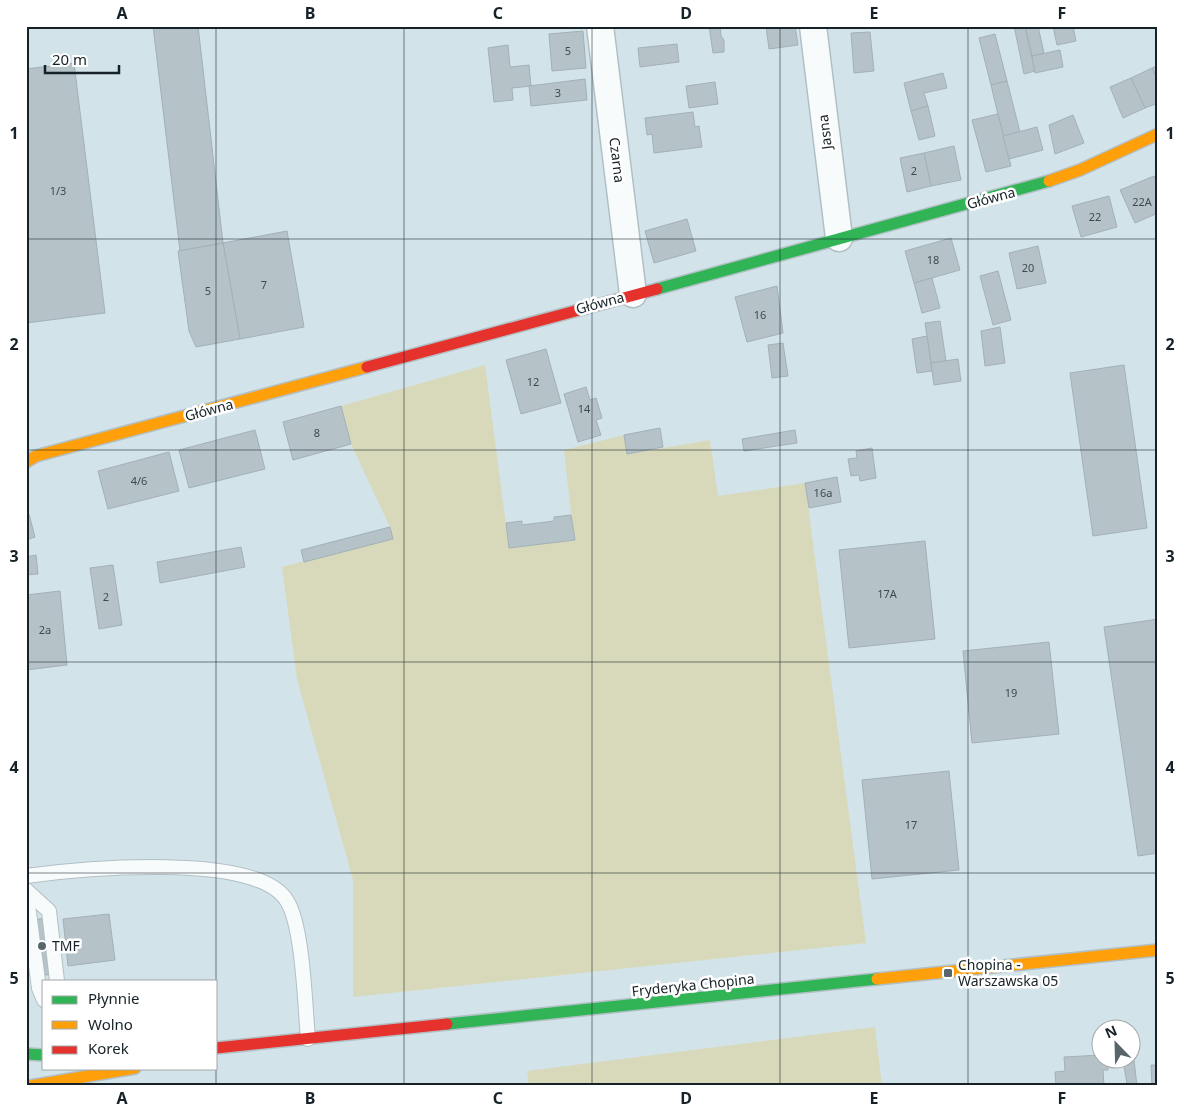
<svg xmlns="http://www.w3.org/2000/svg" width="1184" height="1112" font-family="'Noto Sans',sans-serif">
<rect width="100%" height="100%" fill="#d2e3ea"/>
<g fill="#d8d9bb">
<polygon points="485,365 509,548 574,540 564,450 624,435 627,454 710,440 718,496 805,483 866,943 353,997 353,880 297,679 282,567 393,538 390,527 351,444 341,406"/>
<polygon points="875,1027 882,1086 529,1086 527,1071"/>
</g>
<g fill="#b5c3c8" stroke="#a3b1b6">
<polygon points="153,26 198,26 223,243 180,251"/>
<polygon points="709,26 720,26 721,36 724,40 724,52 713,53"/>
<polygon points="766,26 795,26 798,45 769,49"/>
<polygon points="1014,26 1025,26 1035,71 1024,74"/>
<polygon points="1025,26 1038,26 1044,53 1032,56"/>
<polygon points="1053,26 1073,26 1076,41 1057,45"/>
<polygon points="583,31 586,68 552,71 549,34"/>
<polygon points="870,32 874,71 854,73 851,33"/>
<polygon points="995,34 1007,81 991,85 979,38"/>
<polygon points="677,44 679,62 640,67 638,48"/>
<polygon points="508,45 510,67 529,65 531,86 512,88 513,100 494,102 488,48"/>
<polygon points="1060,50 1063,67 1035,73 1032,56"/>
<polygon points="74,63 105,313 26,323 26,69"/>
<polygon points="1158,65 1158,81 1152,68"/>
<polygon points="1152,68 1158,81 1158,103 1145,108 1131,78"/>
<polygon points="943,73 947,88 924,93 928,106 911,111 904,83"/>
<polygon points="1131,78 1145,108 1123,118 1110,87"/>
<polygon points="585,79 587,100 531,106 529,86"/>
<polygon points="1007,81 1020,132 1003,136 991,85"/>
<polygon points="715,82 718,104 689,108 686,86"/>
<polygon points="928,106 935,136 919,140 911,111"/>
<polygon points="693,112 695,127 699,126 702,147 654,153 652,134 647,135 645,118"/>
<polygon points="998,114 1011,166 986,172 972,120"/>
<polygon points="1073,115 1084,143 1055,154 1049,125"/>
<polygon points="1037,127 1043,150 1009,159 1003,136"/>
<polygon points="954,146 961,180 931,186 924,153"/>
<polygon points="924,153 931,186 907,192 900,158"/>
<polygon points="1154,176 1158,185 1158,213 1135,223 1120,190"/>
<polygon points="1109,196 1117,227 1081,237 1072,206"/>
<polygon points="687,219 696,251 654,263 645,231"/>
<polygon points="287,231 304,327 240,339 223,243"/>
<polygon points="951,238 960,270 914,283 905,251"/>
<polygon points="223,243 240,339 196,347 189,331 178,251"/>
<polygon points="1038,246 1046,283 1017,289 1009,253"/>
<polygon points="998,271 1011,320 993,325 980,276"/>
<polygon points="932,278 940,308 922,313 914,283"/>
<polygon points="777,286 783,333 747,342 735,297"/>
<polygon points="940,321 946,361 931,363 925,323"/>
<polygon points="1000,327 1005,363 985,366 981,331"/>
<polygon points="927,336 932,371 917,373 912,339"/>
<polygon points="783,343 788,376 772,378 768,345"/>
<polygon points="546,349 561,403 521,414 506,360"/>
<polygon points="958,359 961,381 934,385 931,363"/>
<polygon points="1124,365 1147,528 1093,536 1070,373"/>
<polygon points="586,387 590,400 596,398 602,418 596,420 601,435 578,442 564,394"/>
<polygon points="341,406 351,444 293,460 283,422"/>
<polygon points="660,428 663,447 627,454 624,435"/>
<polygon points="255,430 265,469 189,488 179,450"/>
<polygon points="795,430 797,443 744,451 742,439"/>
<polygon points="872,448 876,478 860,481 859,475 851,476 848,459 857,458 856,451"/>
<polygon points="169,452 179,491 108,509 98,471"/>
<polygon points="837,477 841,502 809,508 805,483"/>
<polygon points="26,514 29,514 35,537 26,540"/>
<polygon points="571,515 575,540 509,548 506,523 522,521 522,525 554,521 554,517"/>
<polygon points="390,527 393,539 304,562 301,550"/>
<polygon points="925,541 935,639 849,648 839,550"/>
<polygon points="241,547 245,567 160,583 157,562"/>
<polygon points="36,555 38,574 26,575 26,557"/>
<polygon points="113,565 122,625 99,629 90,568"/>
<polygon points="60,591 67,665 26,670 26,595"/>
<polygon points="1158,619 1158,853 1138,856 1104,627"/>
<polygon points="1049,642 1059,734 972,743 963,651"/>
<polygon points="949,771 959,870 872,879 862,780"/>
<polygon points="109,914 115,960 68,966 63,919"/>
<polygon points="53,917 60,973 31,977 26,921"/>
<polygon points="1133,1051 1137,1086 1116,1086 1127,1084 1123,1060 1132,1060"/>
<polygon points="1102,1055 1102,1060 1108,1060 1108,1070 1103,1070 1104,1086 1056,1086 1055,1072 1065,1071 1064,1057"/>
<polygon points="1151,1065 1158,1065 1158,1086 1152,1086"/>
</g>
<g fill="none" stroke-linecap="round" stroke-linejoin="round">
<g stroke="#b2c0c5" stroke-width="16">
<g id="lane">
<path d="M26 876C78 869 258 851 287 901 303 926 305 1006 308 1039"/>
<polyline points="26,890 39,988 44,1000"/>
<polyline points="26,890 49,911 57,981"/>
</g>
</g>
<g stroke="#b2c0c5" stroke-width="29">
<g id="street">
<polyline points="600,26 633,294"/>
<polyline points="813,26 839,238"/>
</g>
</g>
<g stroke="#b2c0c5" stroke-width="14">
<g id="fast">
<polyline points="657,289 1049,181"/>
<polyline points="447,1024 877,979"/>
<polyline points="26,1054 44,1055"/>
</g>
</g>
<g stroke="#b2c0c5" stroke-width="14">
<g id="slow">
<polyline points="1049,181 1080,170 1158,134"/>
<polyline points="26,462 36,456 367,367"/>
<polyline points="877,979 1158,950"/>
<polyline points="30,1086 135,1068"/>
</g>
</g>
<g stroke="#b2c0c5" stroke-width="14">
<g id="jam">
<polyline points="367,367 657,289"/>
<polyline points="216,1048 447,1024"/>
</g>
</g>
<use href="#lane" stroke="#f8fbfc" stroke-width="14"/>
<use href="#street" stroke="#f8fbfc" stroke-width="26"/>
<use href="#fast" stroke="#30b455" stroke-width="11"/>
<use href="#slow" stroke="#ff9f0a" stroke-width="11"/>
<use href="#jam" stroke="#e5322d" stroke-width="11"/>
</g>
<path fill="none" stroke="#162227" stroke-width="1" stroke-opacity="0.55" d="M216 26V981M404 26V1086M592 26V1086M780 26V1086M968 26V1086M26 239H1158M26 450H1158M26 662H1158M26 873H1158M216 1068V1086"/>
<g fill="#58666b" stroke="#fff" stroke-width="2">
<circle cx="42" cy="946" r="5"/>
<rect x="943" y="968" width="10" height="10" rx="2.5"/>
</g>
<g text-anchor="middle" stroke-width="5" stroke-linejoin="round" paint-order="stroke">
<g font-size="11" fill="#3e4a4f">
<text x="568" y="55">5</text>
<text x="558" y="97">3</text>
<text x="914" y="175">2</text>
<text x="58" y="195">1/3</text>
<text x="1142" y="206">22A</text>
<text x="1095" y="221">22</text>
<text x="933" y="264">18</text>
<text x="1028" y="272">20</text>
<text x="264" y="289">7</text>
<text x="208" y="295">5</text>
<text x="760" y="319">16</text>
<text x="533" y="386">12</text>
<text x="584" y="413">14</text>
<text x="317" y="437">8</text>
<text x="139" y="485">4/6</text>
<text x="823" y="497">16a</text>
<text x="887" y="598">17A</text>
<text x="106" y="601">2</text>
<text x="45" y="634">2a</text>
<text x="1011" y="697">19</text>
<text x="911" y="829">17</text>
</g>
<g font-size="14" fill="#162227" stroke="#fff">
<text transform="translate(825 132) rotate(-97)" y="5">Jasna</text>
<text transform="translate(617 160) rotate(83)" y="5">Czarna</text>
<text transform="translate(991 198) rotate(-15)" y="5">Główna</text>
<text transform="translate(600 303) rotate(-15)" y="5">Główna</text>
<text transform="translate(209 410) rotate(-15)" y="5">Główna</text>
<text transform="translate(693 985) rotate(-6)" y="5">Fryderyka Chopina</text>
</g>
<g font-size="14" fill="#162227" stroke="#fff" text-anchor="start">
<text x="52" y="951">TMF</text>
<text x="958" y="970">Chopina -<tspan x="958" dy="16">Warszawska 05</tspan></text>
</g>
</g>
<rect width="1184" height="1112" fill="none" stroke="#ffffff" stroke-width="55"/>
<rect x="42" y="980" width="175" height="90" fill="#ffffff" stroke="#a2a7a9"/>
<rect x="52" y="996" width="25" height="8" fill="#30b455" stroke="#a2a7a9"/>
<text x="88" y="1004" font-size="15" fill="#162227">Płynnie</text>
<rect x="52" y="1021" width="25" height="8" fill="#ff9f0a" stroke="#a2a7a9"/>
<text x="88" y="1030" font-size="15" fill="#162227">Wolno</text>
<rect x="52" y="1046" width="25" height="8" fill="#e5322d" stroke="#a2a7a9"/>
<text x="88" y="1054" font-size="15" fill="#162227">Korek</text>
<g transform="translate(1116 1044) rotate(337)"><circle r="24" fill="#ffffff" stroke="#a2a7a9"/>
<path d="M0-4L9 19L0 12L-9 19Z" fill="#58666b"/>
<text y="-8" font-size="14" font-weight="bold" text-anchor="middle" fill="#162227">N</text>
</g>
<path d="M45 65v8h74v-8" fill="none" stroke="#162227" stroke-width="2.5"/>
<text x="52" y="65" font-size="15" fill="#162227" stroke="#ffffff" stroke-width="4" paint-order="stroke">20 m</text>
<rect x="28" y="28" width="1128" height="1056" fill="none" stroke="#162227" stroke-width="2"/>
<g font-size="16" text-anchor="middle" font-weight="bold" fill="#162227">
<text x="122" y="19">A</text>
<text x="310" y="19">B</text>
<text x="498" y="19">C</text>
<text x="686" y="19">D</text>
<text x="874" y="19">E</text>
<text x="1062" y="19">F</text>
<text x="14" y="139">1</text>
<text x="1170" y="139">1</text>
<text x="14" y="350">2</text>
<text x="1170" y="350">2</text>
<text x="14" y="562">3</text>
<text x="1170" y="562">3</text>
<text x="14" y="773">4</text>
<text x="1170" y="773">4</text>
<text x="14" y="984">5</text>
<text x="1170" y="984">5</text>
<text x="122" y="1104">A</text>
<text x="310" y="1104">B</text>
<text x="498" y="1104">C</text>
<text x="686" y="1104">D</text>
<text x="874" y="1104">E</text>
<text x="1062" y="1104">F</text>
</g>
</svg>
